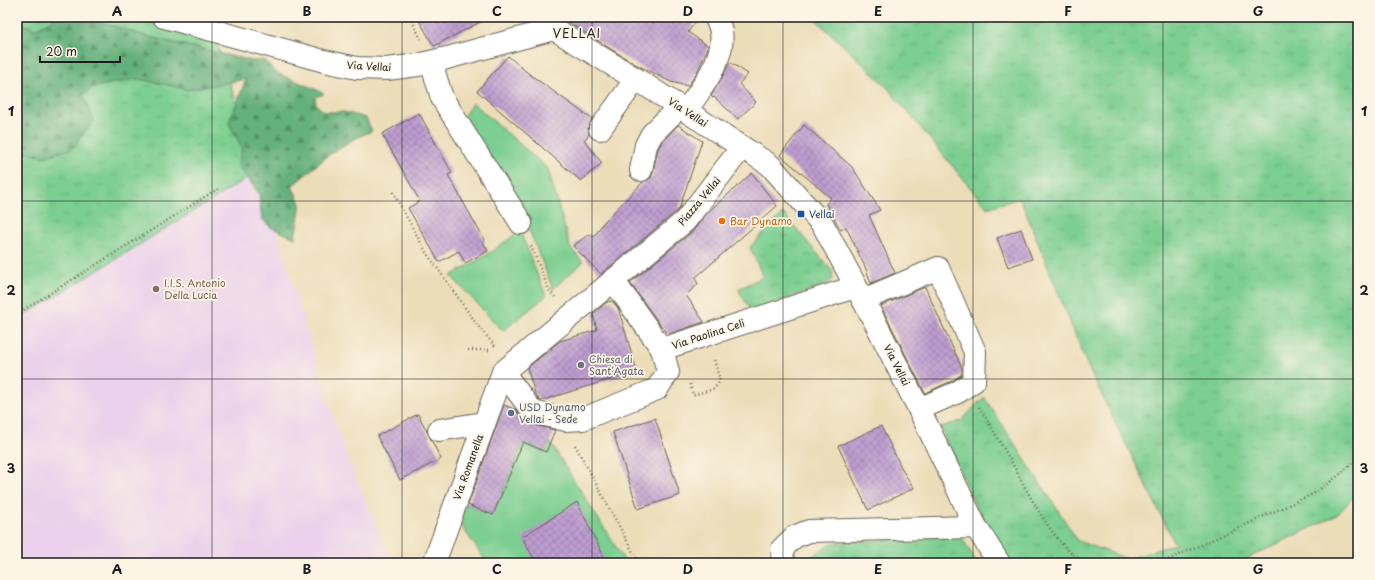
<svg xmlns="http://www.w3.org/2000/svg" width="1375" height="580" font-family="'Playpen Sans',sans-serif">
<defs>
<pattern id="grass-tufts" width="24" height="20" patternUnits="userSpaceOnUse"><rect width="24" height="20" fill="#7cce91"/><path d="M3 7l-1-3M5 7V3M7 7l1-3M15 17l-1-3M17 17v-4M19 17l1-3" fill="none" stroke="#6bb07c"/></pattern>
<pattern id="forest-firs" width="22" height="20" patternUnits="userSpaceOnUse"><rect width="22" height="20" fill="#65b17b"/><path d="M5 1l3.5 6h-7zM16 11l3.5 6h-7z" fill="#528f64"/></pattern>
<pattern id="building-cross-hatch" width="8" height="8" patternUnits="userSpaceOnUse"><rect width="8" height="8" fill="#be9dd0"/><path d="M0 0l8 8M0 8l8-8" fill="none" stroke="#9a7fa8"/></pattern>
</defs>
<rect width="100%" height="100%" fill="#fcf5e5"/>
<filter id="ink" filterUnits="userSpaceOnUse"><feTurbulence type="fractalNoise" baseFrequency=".025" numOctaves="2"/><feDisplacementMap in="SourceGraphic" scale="8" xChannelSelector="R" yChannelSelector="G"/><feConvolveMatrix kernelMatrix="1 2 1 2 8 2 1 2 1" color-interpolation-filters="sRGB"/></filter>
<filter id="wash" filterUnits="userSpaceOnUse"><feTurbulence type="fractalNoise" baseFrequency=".012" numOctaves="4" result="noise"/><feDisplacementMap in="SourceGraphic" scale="16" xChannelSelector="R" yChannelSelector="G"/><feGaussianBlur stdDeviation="0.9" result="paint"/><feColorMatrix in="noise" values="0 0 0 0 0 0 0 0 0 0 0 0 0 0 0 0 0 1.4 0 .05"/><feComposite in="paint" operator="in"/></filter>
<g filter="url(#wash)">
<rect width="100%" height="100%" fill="#ecddb9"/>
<polygon fill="#ebd1eb" points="17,17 134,17 259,171 330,407 348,459 392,563 17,563"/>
<g fill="url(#grass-tufts)" stroke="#4c7556">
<polygon points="17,17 134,17 216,40 259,171 17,320"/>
<polygon points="813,17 1358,17 1358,492 1337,515 1238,563 1010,563 987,531 940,427 961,421 984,397 1078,541 1128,559 1175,544 1089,369 1020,198 987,208 886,86"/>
<polygon points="783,213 832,271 833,279 826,285 751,311 738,289 763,277 750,247"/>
<polygon points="961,536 977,563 805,563 805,561 832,543"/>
</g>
<polygon fill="url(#forest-firs)" stroke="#40664c" points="58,17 86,17 142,35 253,61 264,60 277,73 317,90 324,94 315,97 316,105 325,112 344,112 366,118 372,131 352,140 330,154 292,186 300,203 300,209 295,238 270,227 262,219 259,194 238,165 242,148 229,123 246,79 187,90 173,86 138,79 94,87 83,95 94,121 71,149 44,157 17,151 17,21 34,29"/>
<g fill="#7cce91" stroke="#4c7556">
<polygon points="473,103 548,169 570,247 583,262 553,289 526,222 461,119"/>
<polygon points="520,231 546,296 503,331 451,276 488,254"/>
<polygon points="523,442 545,452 550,442 626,563 487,563 461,525 455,521 461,502 493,515"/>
</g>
<g id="blocks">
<g fill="url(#building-cross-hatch)">
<polygon points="417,17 490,17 434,46"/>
<polygon points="560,17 642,17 654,23 659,17 699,17 688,32 708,46 707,50 697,72 688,86 671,82 635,64"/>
<polygon points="508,56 528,73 592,119 588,127 589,135 584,140 602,163 581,181 477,91"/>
<polygon points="730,62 748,74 739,84 756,102 738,119 714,97 713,98 711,96 725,72"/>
<polygon points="419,113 452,173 448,175 485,241 483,242 488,251 465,263 459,251 439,262 408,208 420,201 382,134"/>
<polygon points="678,125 702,141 679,209 601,274 573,246 589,234 594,237 603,223 643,182 651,178 653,172 658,149 662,142"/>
<polygon points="804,125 852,167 880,210 869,215 895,273 871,283 866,269 846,227 841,230 826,204 831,198 780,155"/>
<polygon points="752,173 777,206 695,278 698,284 686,295 704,322 669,334 662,327 630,283 693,231 707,213"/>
<polygon points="1021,229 1032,259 1008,267 997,238"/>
<polygon points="925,287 962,368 962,374 952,381 925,393 881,306"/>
<polygon points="612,301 618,308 637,371 540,401 535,393 527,368 548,351 552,350 551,348 560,341 597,330 593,314 607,302"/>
<polygon points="504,405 516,410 523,420 530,424 555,430 546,452 523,442 493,515 468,505"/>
<polygon points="418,414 441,459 400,480 377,436"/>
<polygon points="655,418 680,495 638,509 613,432"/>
<polygon points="881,426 904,473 914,488 868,510 838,446"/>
<polygon points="577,502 607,563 536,563 522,537"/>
</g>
</g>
</g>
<g filter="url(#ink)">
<use href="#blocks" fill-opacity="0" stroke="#656053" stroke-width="1"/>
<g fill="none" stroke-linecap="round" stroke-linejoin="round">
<g stroke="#656053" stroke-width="24">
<g id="minor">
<polyline points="164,17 324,61 357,68 387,69 418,65 447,58 554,29"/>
<polyline points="538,17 554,29 644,84 770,165 823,225 875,322 919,409 976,527 999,563"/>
<polyline points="431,62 442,98 521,223"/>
<path d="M686 111C702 87 736 47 715 17"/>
<polyline points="600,129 636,79"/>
<polyline points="641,170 646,145 652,134 679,107"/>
<polyline points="863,300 938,268 975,352 974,381 958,392 919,409"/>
<polyline points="662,349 855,287"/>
<polyline points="503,372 533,412 566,420 583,419 657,389 668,372 662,349 613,280"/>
<polyline points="439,430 484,423"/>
<polyline points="434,563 503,372 685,221 742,147"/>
<polyline points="783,563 782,549 794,537 809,531 976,527"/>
</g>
</g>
<g stroke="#656053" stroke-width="2.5" stroke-dasharray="1 3" stroke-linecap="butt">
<polyline points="410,17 421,39"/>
<polyline points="393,192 426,252 478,326 495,346"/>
<polyline points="531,246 549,290 555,297"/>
<polyline points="17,314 219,188"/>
<polyline points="468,350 490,350"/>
<polyline points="690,384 693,395 714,389 720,381 714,359"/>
<path d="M979 407C991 426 1001 444 1012 463 1028 492 1055 549 1086 563"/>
<polyline points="575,445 639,563"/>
<polyline points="1161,563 1313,494 1338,476 1358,458"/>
</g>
<use href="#minor" stroke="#fff" stroke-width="22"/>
</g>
</g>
<path fill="none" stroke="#1c1c1c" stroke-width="1" stroke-opacity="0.55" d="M212 17V563M402 17V563M592 17V563M783 17V563M973 17V563M1163 17V563M17 201H1358M17 379H1358"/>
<rect fill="#1a4fb4" stroke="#fcf5e5" stroke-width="1.5" x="797" y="210" width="8" height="8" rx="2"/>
<circle fill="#e8710a" stroke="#fcf5e5" stroke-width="1.5" cx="722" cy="221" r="4"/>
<circle fill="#8d6e63" stroke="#fcf5e5" stroke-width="1.5" cx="156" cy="289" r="4"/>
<circle fill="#6b7280" stroke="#fcf5e5" stroke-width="1.5" cx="581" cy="365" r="4"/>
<circle fill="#5c6f8a" stroke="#fcf5e5" stroke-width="1.5" cx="511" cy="413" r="4"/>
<g text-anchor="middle" stroke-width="3.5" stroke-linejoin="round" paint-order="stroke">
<g font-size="10" fill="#1c1c1c" stroke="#fcf5e5">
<text transform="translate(369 66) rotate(3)" y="4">Via Vellai</text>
<text transform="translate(688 112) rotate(33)" y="4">Via Vellai</text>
<text transform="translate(699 201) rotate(-50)" y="4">Piazza Vellai</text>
<text transform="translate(708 334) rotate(-18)" y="4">Via Paolina Celi</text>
<text transform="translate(897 365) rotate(63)" y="4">Via Vellai</text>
<text transform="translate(468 467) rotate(-70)" y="4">Via Romanella</text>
</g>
<g font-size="10" fill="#164399" stroke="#fcf5e5" text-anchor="start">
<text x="809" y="218">Vellai</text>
</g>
<g font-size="10" fill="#c56008" stroke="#fcf5e5" text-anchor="start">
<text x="730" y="225">Bar Dynamo</text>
</g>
<g font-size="10" fill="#785e54" stroke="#fcf5e5" text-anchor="start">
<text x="164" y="287">I.I.S. Antonio<tspan x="164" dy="12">Della Lucia</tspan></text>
</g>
<g font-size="10" fill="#5b616d" stroke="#fcf5e5" text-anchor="start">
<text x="589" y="363">Chiesa di<tspan x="589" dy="12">Sant'Agata</tspan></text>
</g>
<g font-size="10" fill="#4e5e75" stroke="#fcf5e5" text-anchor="start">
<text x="519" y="411">USD Dynamo<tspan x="519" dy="12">Vellai - Sede</tspan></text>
</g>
<g font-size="12" letter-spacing="1" fill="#1c1c1c" stroke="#fcf5e5">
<text x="577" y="38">VELLAI</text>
</g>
</g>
<rect width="1375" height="580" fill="none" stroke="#fcf5e5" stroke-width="44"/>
<path d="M40 56v6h80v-6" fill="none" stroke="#1c1c1c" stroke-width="2"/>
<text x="46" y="56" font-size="12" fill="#1c1c1c" stroke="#fcf5e5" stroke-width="3" paint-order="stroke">20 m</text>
<rect x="22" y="22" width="1331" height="536" fill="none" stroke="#1c1c1c" stroke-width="1.5"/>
<g font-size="13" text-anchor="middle" font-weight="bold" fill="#1c1c1c">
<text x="117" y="16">A</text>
<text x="307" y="16">B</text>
<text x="497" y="16">C</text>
<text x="688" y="16">D</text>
<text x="878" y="16">E</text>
<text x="1068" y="16">F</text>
<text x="1258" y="16">G</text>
<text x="11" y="116">1</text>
<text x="1364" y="116">1</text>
<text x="11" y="295">2</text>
<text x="1364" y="295">2</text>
<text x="11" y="473">3</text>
<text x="1364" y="473">3</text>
<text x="117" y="574">A</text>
<text x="307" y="574">B</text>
<text x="497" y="574">C</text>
<text x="688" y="574">D</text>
<text x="878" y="574">E</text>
<text x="1068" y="574">F</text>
<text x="1258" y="574">G</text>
</g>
</svg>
